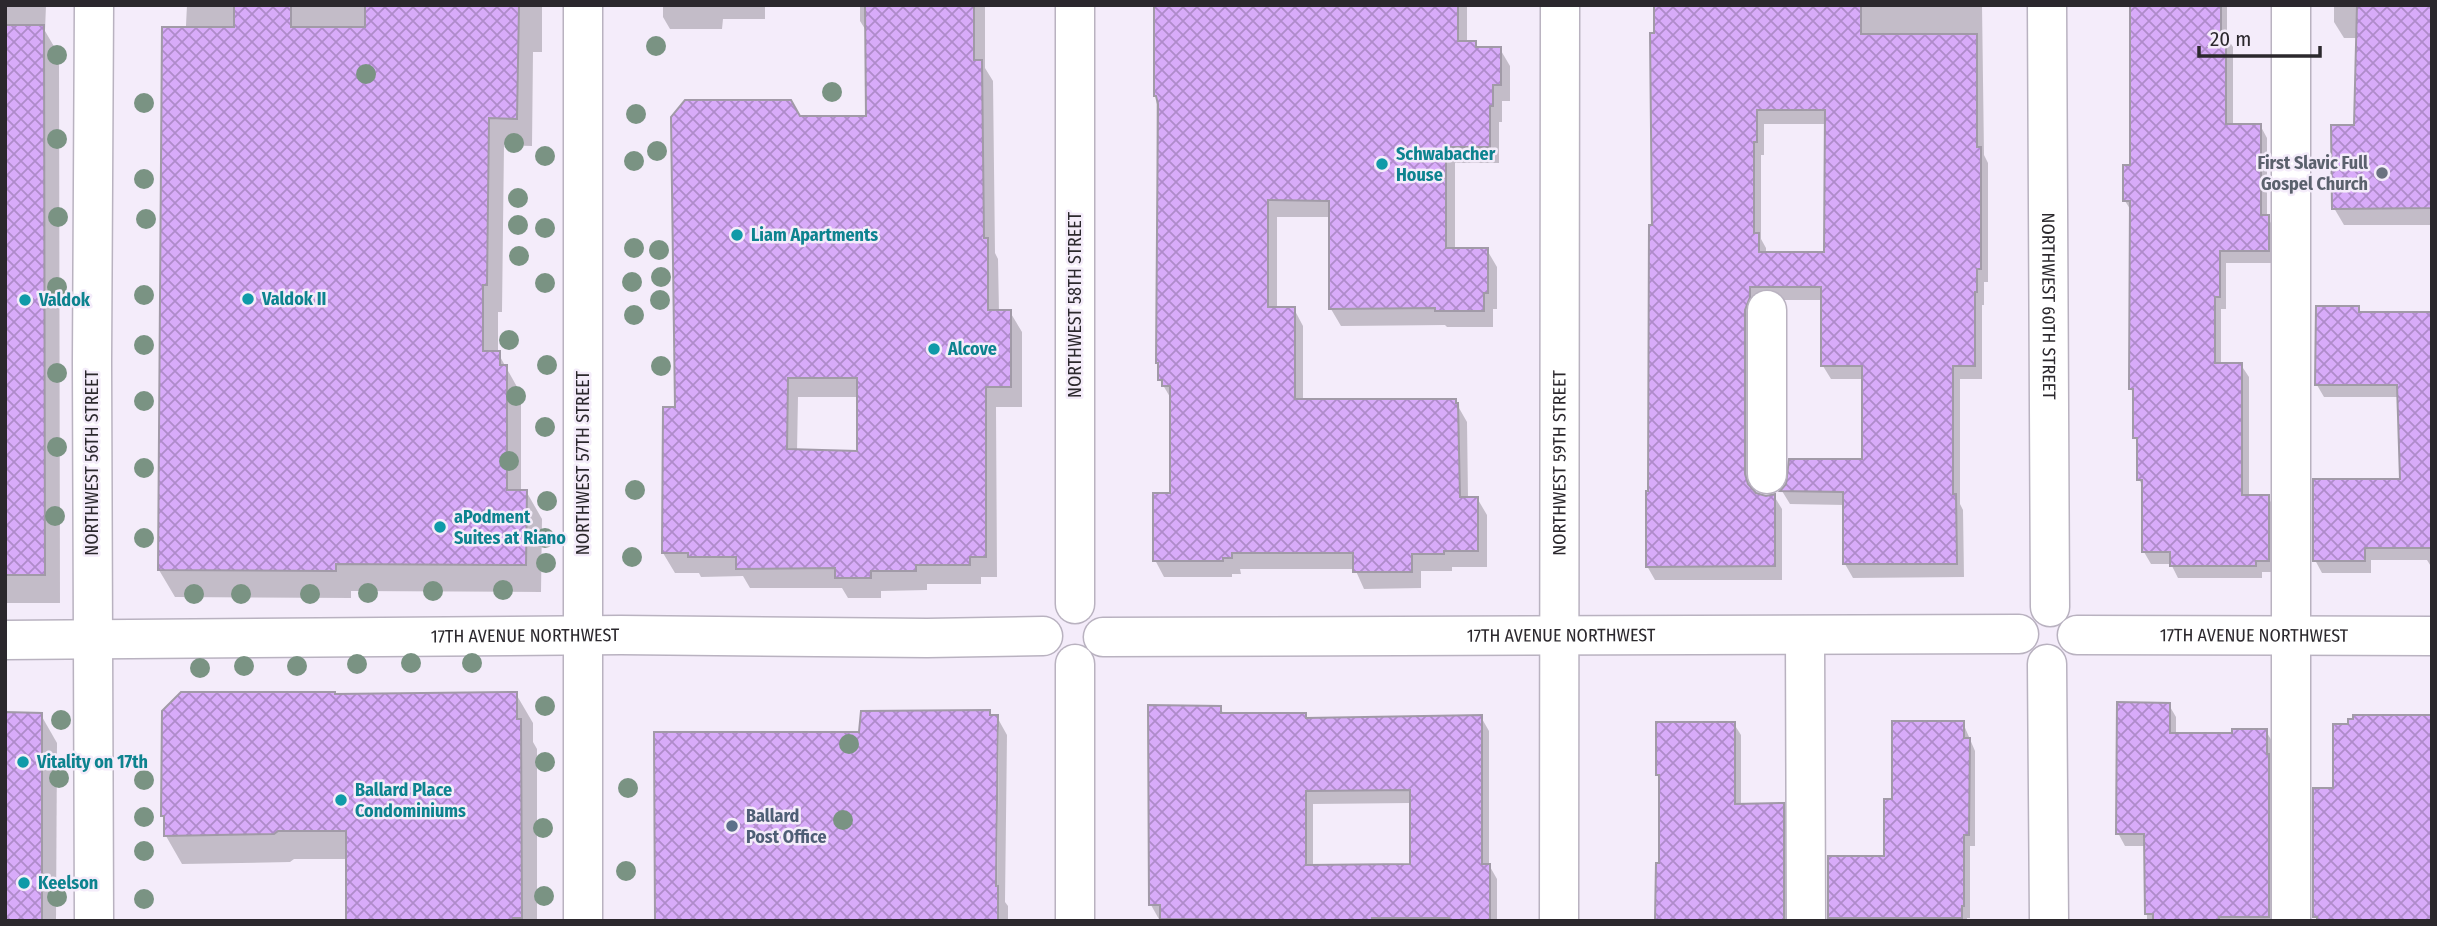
<svg xmlns="http://www.w3.org/2000/svg" width="2437" height="926" font-family="'Fira Sans Condensed',sans-serif">
<defs>
<pattern id="building-cross-hatch" width="8" height="8" patternUnits="userSpaceOnUse" patternTransform="scale(1.75)"><rect width="8" height="8" fill="#d8abf9"/><path d="M0 0l8 8M0 8l8-8" fill="none" stroke="#af8bca"/></pattern>
</defs>
<rect width="100%" height="100%" fill="#f4ecfa"/>
<g fill="#0003" fill-rule="evenodd">
<polygon points="5,5 46,5 45,31 59,55 60,603 5,603"/>
<polygon points="187,5 542,5 542,52 533,52 532,146 504,145 502,312 498,312 498,353 521,394 521,492 526,491 542,519 541,592 351,591 351,598 175,597 159,570"/>
<polygon points="663,5 765,5 765,19 723,19 722,29 670,29 663,17"/>
<path d="M860 5H985V68L993 81 995 253 998 259 999 312H1010L1022 332V407H996L997 577H981V584H927V590L881 591V598H848L842 588H750L743 576 701 577 699 573H675L663 553 677 409 799 118H867V32L860 21ZM798 397H859V453L797 451Z"/>
<polygon points="1156,5 1467,5 1467,43 1475,43 1479,49 1500,49 1510,66 1510,101 1502,101 1502,122 1499,122 1499,163 1455,163 1455,250 1487,250 1497,267 1497,309 1493,309 1493,327 1447,327 1445,325 1341,326 1331,309 1331,217 1277,217 1277,309 1294,309 1303,326 1303,401 1455,401 1467,422 1468,498 1477,498 1487,515 1487,567 1452,567 1452,571 1421,571 1421,588 1364,589 1355,569 1240,569 1241,574 1232,574 1232,577 1164,577 1155,560 1171,494 1170,397 1160,380 1158,362"/>
<path d="M1656 5H1982L1984 155 1988 163V282H1984V305H1982V379H1960V504L1963 510 1964 577 1853 578 1845 564V505L1790 504 1782 491 1864 461V379H1831L1823 366V300H1757L1752 325V489L1753 492 1766 498 1774 496 1782 509V580H1655L1647 566ZM1764 124H1826V254H1766V248L1761 239V155H1764Z"/>
<polygon points="2132,5 2227,5 2227,38 2233,47 2233,125 2260,125 2267,138 2267,217 2275,229 2275,263 2226,263 2226,309 2221,309 2221,365 2241,365 2249,377 2249,497 2268,497 2275,509 2275,572 2262,572 2262,578 2178,578 2171,564 2151,564 2144,552 2144,489 2139,479 2139,444 2135,437 2135,396 2131,389 2132,212 2125,201 2132,166"/>
<polygon points="2334,5 2432,5 2432,225 2344,225 2334,208 2356,127 2358,38 2344,38 2334,22"/>
<polygon points="2358,308 2362,314 2432,314 2432,568 2427,560 2371,560 2371,573 2322,573 2315,560 2401,481 2399,397 2324,397 2317,385"/>
<polygon points="516,694 533,723 533,742 537,749 537,921 348,921 348,859 294,859 290,862 182,864 166,836 166,821 163,815"/>
<polygon points="2169,705 2176,717 2176,735 2234,735 2266,731 2273,743 2275,921 2147,921 2146,846 2125,846 2118,833"/>
<path d="M1220 707 1224 715H1305L1308 719 1481 717 1489 731V865L1497 879V921H1160L1151 905ZM1411 803V865L1313 867V804Z"/>
<path d="M989 711 992 717H997L1007 735 1005 902 1008 906V921H657L861 734ZM996 727H999L997 895H994Z"/>
<polygon points="41,715 57,743 56,921 5,921"/>
<polygon points="1963,723 1975,751 1975,846 1970,846 1970,918 1967,918 1967,921 1831,921 1830,918 1886,858 1894,801"/>
<polygon points="1734,724 1741,735 1741,805 1783,805 1789,816 1790,921 1656,921 1655,884 1658,884 1661,864 1661,780 1657,775"/>
</g>
<g fill="url(#building-cross-hatch)" stroke="#a19aa7" stroke-width="2" fill-rule="evenodd">
<polygon points="234,5 291,5 291,27 365,27 365,5 519,5 517,119 489,118 487,285 483,285 483,351 500,351 500,365 507,365 507,490 527,490 526,565 336,564 336,571 158,570 162,27 234,27"/>
<path d="M865 5H974V60H982L984 238H988V310H1011V387H986V557H970V565H916V571H871V578H835V568L736 569V557H688V553H662L663 407H675L671 117 685 100H791L800 116H866ZM788 378H857V451L787 449Z"/>
<polygon points="1154,5 1458,5 1458,41 1476,41 1476,47 1501,47 1501,85 1493,85 1493,106 1490,106 1490,147 1446,147 1446,248 1488,248 1488,293 1484,293 1484,311 1435,311 1435,308 1329,309 1329,201 1268,200 1268,307 1295,307 1295,399 1456,399 1456,403 1458,403 1460,497 1478,497 1478,551 1444,551 1444,554 1412,554 1412,572 1353,572 1353,553 1232,553 1232,558 1223,558 1223,561 1153,561 1153,493 1170,493 1170,386 1162,386 1162,380 1158,380 1158,363 1156,363 1158,104 1156,96 1154,96"/>
<path d="M1654 5H1861V34H1977V147H1981V269H1977V292H1975V366H1953V494H1956L1957 564H1843V492L1780 491 1786 484 1789 459H1862V366H1821V287H1750V297L1745 310V474L1748 484 1756 493 1766 496 1775 494V566L1646 567V491H1648L1649 225H1652L1650 33H1654ZM1757 110H1825L1824 252H1759V233H1754V142H1757Z"/>
<polygon points="2130,5 2221,5 2221,33 2226,33 2226,124 2261,124 2261,215 2269,215 2269,251 2220,251 2220,297 2215,297 2215,363 2242,363 2242,495 2269,495 2269,561 2256,561 2256,566 2170,566 2170,552 2142,552 2142,480 2137,480 2137,438 2133,438 2133,389 2129,389 2130,201 2123,201 2123,165 2130,165"/>
<polygon points="2357,5 2432,5 2432,208 2332,209 2331,125 2354,125"/>
<polygon points="5,25 44,25 45,575 5,575"/>
<polygon points="2316,306 2359,306 2359,312 2432,312 2432,548 2365,548 2365,561 2313,561 2313,479 2400,479 2397,385 2315,385"/>
<polygon points="181,692 335,692 335,694 517,692 517,719 521,719 522,918 513,918 513,921 346,920 346,831 278,831 274,834 164,836 164,816 161,816 162,711"/>
<polygon points="2117,702 2170,703 2170,733 2232,733 2232,729 2267,729 2267,754 2269,754 2269,917 2219,917 2219,921 2153,921 2153,914 2145,914 2144,834 2116,834"/>
<path d="M1148 705 1221 706V713H1306V718L1482 715V864H1490V921H1449V918H1372V921L1160 919V905H1149ZM1410 790V864L1306 865V791Z"/>
<polygon points="990,710 990,715 998,715 996,886 998,886 998,921 655,921 654,732 859,732 861,711"/>
<polygon points="5,712 42,713 42,921 5,921"/>
<polygon points="2353,715 2432,715 2432,921 2317,921 2317,917 2313,917 2313,788 2333,788 2333,724 2348,724 2348,719 2353,719"/>
<polygon points="1892,721 1964,721 1964,738 1970,738 1969,835 1964,835 1964,906 1962,906 1962,918 1828,918 1828,856 1884,856 1884,799 1892,799"/>
<polygon points="1656,722 1735,722 1735,804 1784,803 1784,921 1655,921 1656,863 1659,863 1659,775 1656,775"/>
</g>
<g fill="none" stroke-linecap="round" stroke-linejoin="round">
<g stroke="#b9b2c0" stroke-width="41">
<g id="minor">
<polyline points="583,5 583,921"/>
<polyline points="1075,5 1075,604"/>
<path id="s1" d="M2047 5 2050 607"/>
<polyline points="2291,5 2291,921"/>
<polyline points="1767,310 1767,474"/>
<path id="s2" d="M2077 635 2432 636"/>
<polyline points="1805,636 1806,921"/>
<path id="s3" d="M1103 637 2019 634"/>
<path id="s4" d="M5 640 621 635 927 638 1043 636"/>
<polyline points="2047,664 2049,921"/>
<polyline points="94,921 92,362 94,5"/>
<polyline points="1075,921 1075,664"/>
<path id="s5" d="M1559 921 1560 5"/>
</g>
</g>
<use href="#minor" stroke="#fff" stroke-width="38"/>
</g>
<g fill="#7a9383">
<circle cx="656" cy="46" r="10"/>
<circle cx="57" cy="55" r="10"/>
<circle cx="366" cy="74" r="10"/>
<circle cx="832" cy="92" r="10"/>
<circle cx="144" cy="103" r="10"/>
<circle cx="636" cy="114" r="10"/>
<circle cx="57" cy="139" r="10"/>
<circle cx="514" cy="143" r="10"/>
<circle cx="657" cy="151" r="10"/>
<circle cx="545" cy="156" r="10"/>
<circle cx="634" cy="161" r="10"/>
<circle cx="144" cy="179" r="10"/>
<circle cx="518" cy="198" r="10"/>
<circle cx="58" cy="217" r="10"/>
<circle cx="146" cy="219" r="10"/>
<circle cx="518" cy="225" r="10"/>
<circle cx="545" cy="228" r="10"/>
<circle cx="634" cy="248" r="10"/>
<circle cx="659" cy="250" r="10"/>
<circle cx="519" cy="256" r="10"/>
<circle cx="661" cy="277" r="10"/>
<circle cx="632" cy="282" r="10"/>
<circle cx="545" cy="283" r="10"/>
<circle cx="57" cy="287" r="10"/>
<circle cx="144" cy="295" r="10"/>
<circle cx="660" cy="300" r="10"/>
<circle cx="634" cy="315" r="10"/>
<circle cx="509" cy="340" r="10"/>
<circle cx="144" cy="345" r="10"/>
<circle cx="547" cy="365" r="10"/>
<circle cx="661" cy="366" r="10"/>
<circle cx="57" cy="373" r="10"/>
<circle cx="516" cy="396" r="10"/>
<circle cx="144" cy="401" r="10"/>
<circle cx="545" cy="427" r="10"/>
<circle cx="57" cy="447" r="10"/>
<circle cx="509" cy="461" r="10"/>
<circle cx="144" cy="468" r="10"/>
<circle cx="635" cy="490" r="10"/>
<circle cx="547" cy="501" r="10"/>
<circle cx="55" cy="516" r="10"/>
<circle cx="144" cy="538" r="10"/>
<circle cx="545" cy="538" r="10"/>
<circle cx="632" cy="557" r="10"/>
<circle cx="546" cy="563" r="10"/>
<circle cx="503" cy="590" r="10"/>
<circle cx="433" cy="591" r="10"/>
<circle cx="368" cy="593" r="10"/>
<circle cx="194" cy="594" r="10"/>
<circle cx="241" cy="594" r="10"/>
<circle cx="310" cy="594" r="10"/>
<circle cx="411" cy="663" r="10"/>
<circle cx="472" cy="663" r="10"/>
<circle cx="357" cy="664" r="10"/>
<circle cx="244" cy="666" r="10"/>
<circle cx="297" cy="666" r="10"/>
<circle cx="200" cy="668" r="10"/>
<circle cx="545" cy="706" r="10"/>
<circle cx="61" cy="720" r="10"/>
<circle cx="849" cy="744" r="10"/>
<circle cx="545" cy="762" r="10"/>
<circle cx="59" cy="778" r="10"/>
<circle cx="144" cy="780" r="10"/>
<circle cx="628" cy="788" r="10"/>
<circle cx="144" cy="817" r="10"/>
<circle cx="843" cy="820" r="10"/>
<circle cx="543" cy="828" r="10"/>
<circle cx="144" cy="851" r="10"/>
<circle cx="626" cy="871" r="10"/>
<circle cx="544" cy="896" r="10"/>
<circle cx="57" cy="897" r="10"/>
<circle cx="144" cy="899" r="10"/>
</g>
<g fill="#0f9aa8" stroke="#f4ecfa" stroke-width="2.5">
<circle cx="1382" cy="164" r="7"/>
<circle cx="737" cy="235" r="7"/>
<circle cx="248" cy="299" r="7"/>
<circle cx="25" cy="300" r="7"/>
<circle cx="934" cy="349" r="7"/>
<circle cx="440" cy="527" r="7"/>
<circle cx="23" cy="762" r="7"/>
<circle cx="341" cy="800" r="7"/>
<circle cx="24" cy="883" r="7"/>
</g>
<circle fill="#6b7280" stroke="#f4ecfa" stroke-width="2.5" cx="2382" cy="173" r="7"/>
<circle fill="#5c6f8a" stroke="#f4ecfa" stroke-width="2.5" cx="732" cy="826" r="7"/>
<g text-anchor="middle" stroke-width="5" stroke-linejoin="round" paint-order="stroke">
<g font-size="18" font-weight="bold" fill="#0d838f" stroke="#f4ecfa" text-anchor="start">
<text x="1396" y="160">Schwabacher<tspan x="1396" dy="21">House</tspan></text>
<text x="751" y="241">Liam Apartments</text>
<text x="262" y="305">Valdok II</text>
<text x="39" y="306">Valdok</text>
<text x="948" y="355">Alcove</text>
<text x="454" y="523">aPodment<tspan x="454" dy="21">Suites at Riano</tspan></text>
<text x="37" y="768">Vitality on 17th</text>
<text x="355" y="796">Ballard Place<tspan x="355" dy="21">Condominiums</tspan></text>
<text x="38" y="889">Keelson</text>
</g>
<g font-size="18" font-weight="bold" fill="#5b616d" stroke="#f4ecfa" text-anchor="end">
<text x="2368" y="169">First Slavic Full<tspan x="2368" dy="21">Gospel Church</tspan></text>
</g>
<g font-size="18" fill="#2b282d" stroke="#f4ecfa">
<text transform="translate(1075 305) rotate(-90)" y="6">NORTHWEST 58TH STREET</text>
<text dy="6" stroke="none"><textPath href="#s1" startOffset="301">NORTHWEST 60TH STREET</textPath></text>
<text transform="translate(92 463) rotate(-90)" y="6">NORTHWEST 56TH STREET</text>
<text transform="translate(583 463) rotate(-90)" y="6">NORTHWEST 57TH STREET</text>
<text dy="6" stroke="none"><textPath href="#s5" startOffset="458">NORTHWEST 59TH STREET</textPath></text>
<text dy="6" stroke="none"><textPath href="#s4" startOffset="520">17TH AVENUE NORTHWEST</textPath></text>
<text dy="6" stroke="none"><textPath href="#s3" startOffset="458">17TH AVENUE NORTHWEST</textPath></text>
<text dy="6" stroke="none"><textPath href="#s2" startOffset="177">17TH AVENUE NORTHWEST</textPath></text>
</g>
<g font-size="18" font-weight="bold" fill="#4e5e75" stroke="#f4ecfa" text-anchor="start">
<text x="746" y="822">Ballard<tspan x="746" dy="21">Post Office</tspan></text>
</g>
</g>
<rect width="2437" height="926" fill="none" stroke="#2b282d" stroke-width="14"/>
<path d="M2199 46v10h121v-10" fill="none" stroke="#2b282d" stroke-width="3.5"/>
<text x="2210" y="46" font-size="21" fill="#2b282d" stroke="#f4ecfa" stroke-width="5" paint-order="stroke">20 m</text>
</svg>
